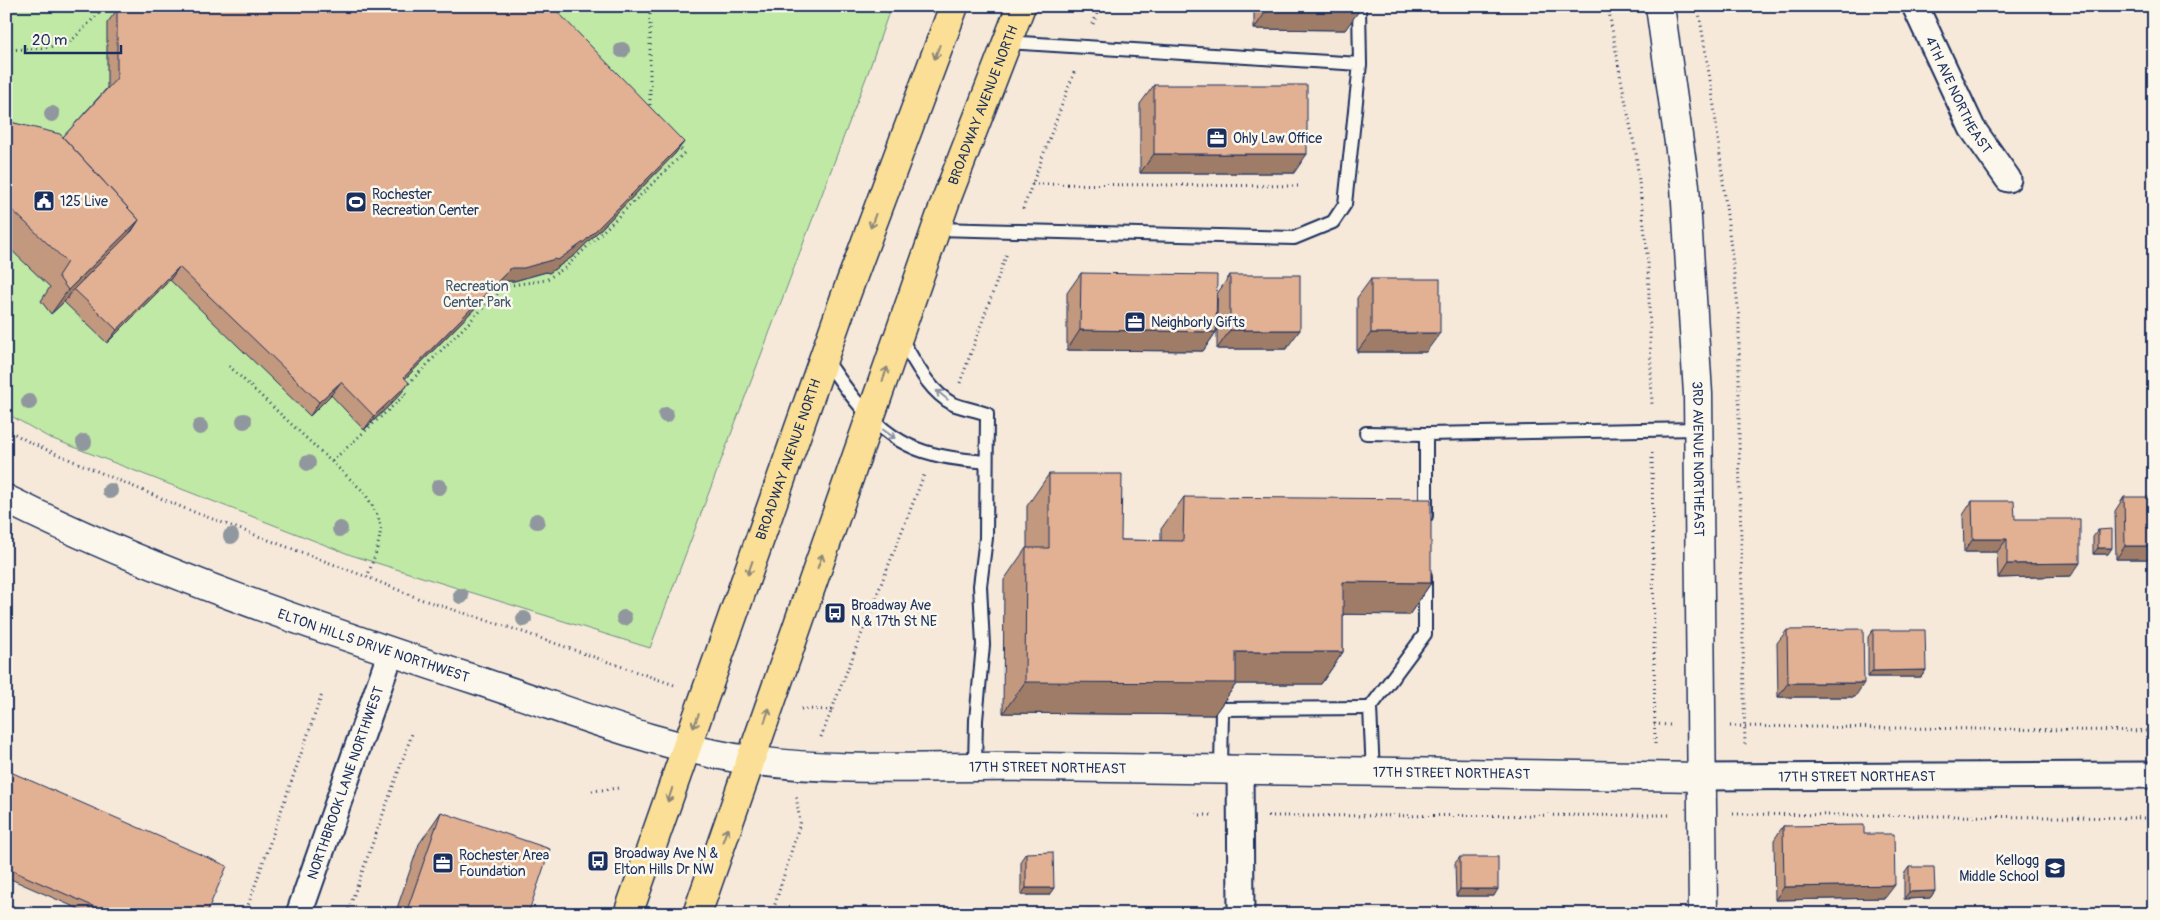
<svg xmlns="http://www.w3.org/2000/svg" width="2160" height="920" font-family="Pangolin,sans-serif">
<rect width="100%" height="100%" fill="#f6e9da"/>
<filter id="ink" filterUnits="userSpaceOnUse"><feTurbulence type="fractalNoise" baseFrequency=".02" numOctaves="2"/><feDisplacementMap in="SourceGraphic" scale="10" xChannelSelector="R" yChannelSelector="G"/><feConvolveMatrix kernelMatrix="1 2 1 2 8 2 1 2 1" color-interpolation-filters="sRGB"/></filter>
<g filter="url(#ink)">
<polygon fill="#c0e9a5" stroke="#6e8c82" points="6,6 891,6 869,70 650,648 351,555 48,437 6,413"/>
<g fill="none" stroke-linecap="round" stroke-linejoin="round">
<g stroke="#1b2f5e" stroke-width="16">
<g id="lane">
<polyline points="1006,42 1360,64"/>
<polyline points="936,229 1294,238 1333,222 1345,204 1360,64 1359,6"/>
<path d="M900 337C914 360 928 391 953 404 963 408 976 410 987 414L986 538 980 586 983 645 976 720 975 766"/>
<path d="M825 358C852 399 882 442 933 454 950 459 968 460 986 462"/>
<polyline points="1366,433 1426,434"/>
<polyline points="1426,516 1426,434 1698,429"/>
<polyline points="1221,770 1222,709 1370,708"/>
<polyline points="1373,773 1370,708 1425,634 1425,576"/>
<polyline points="6,911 12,914"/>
</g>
</g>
<g stroke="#1b2f5e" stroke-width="29">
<g id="street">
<path id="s1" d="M1915 6 1972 128 2008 179"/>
<polyline points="1240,770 1241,914"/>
<path id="s2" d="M1701 777 2154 775"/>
<path id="s3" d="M299 914 391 652"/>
</g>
</g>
<g stroke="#1b2f5e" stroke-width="31">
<g id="secondary">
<path id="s4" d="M1660 6 1685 186 1698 394 1703 914"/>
<path id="s5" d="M6 499C160 576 325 630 488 684 576 713 663 749 756 761 849 773 943 765 1036 767 1258 771 1479 772 1701 777"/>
</g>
</g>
<g stroke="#1b2f5e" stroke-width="31">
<g id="primary">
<path id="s6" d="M628 914 844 300 954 6"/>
<path id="s7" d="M697 914 946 200 1021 6"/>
</g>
</g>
<g stroke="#1b2f5e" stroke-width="3" stroke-dasharray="1 4" stroke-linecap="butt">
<polyline points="1608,6 1620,74 1636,154 1648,262 1652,406"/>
<polyline points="1698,6 1713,98 1739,315 1739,440 1745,748"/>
<polyline points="1093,24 1100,6"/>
<polyline points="6,50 44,48 69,43 106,6"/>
<polyline points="650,110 650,6"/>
<polyline points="1032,184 1301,186"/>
<polyline points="1023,209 1075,70"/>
<path d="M229 366 364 492C370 502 377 512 380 523 383 536 372 564 367 577"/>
<polyline points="960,383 1007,253"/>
<polyline points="6,429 31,443 186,509 367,577 420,599 517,630 677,686"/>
<polyline points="1652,453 1655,746"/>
<polyline points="332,461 406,394 402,390 505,286 546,280 566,267 684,153 677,144"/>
<polyline points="801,709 833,710"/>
<polyline points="1654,724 1671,725"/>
<polyline points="1730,726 2154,731"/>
<polyline points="821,737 924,475"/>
<polyline points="592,791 619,788"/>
<polyline points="1733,814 2154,818"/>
<polyline points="1195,815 1212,815"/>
<polyline points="1268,816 1672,815"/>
<polyline points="245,914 322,694"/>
<polyline points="347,914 413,731"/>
<polyline points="772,914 800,823 796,795"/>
</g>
<use href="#lane" stroke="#fbf7ec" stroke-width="12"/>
<use href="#street" stroke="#fbf7ec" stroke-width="25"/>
<use href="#secondary" stroke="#fbf7ec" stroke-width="28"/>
<use href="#primary" stroke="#fbdf96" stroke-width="28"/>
</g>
<g fill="#90979e">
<circle cx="622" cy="50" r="8"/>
<circle cx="52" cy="114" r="8"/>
<circle cx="29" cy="402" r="8"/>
<circle cx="666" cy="415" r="8"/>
<circle cx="244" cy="421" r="8"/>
<circle cx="200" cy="427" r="8"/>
<circle cx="84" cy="442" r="8"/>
<circle cx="308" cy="463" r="8"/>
<circle cx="439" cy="487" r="8"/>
<circle cx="110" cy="491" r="8"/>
<circle cx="537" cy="521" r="8"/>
<circle cx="340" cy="529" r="8"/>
<circle cx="231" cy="536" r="8"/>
<circle cx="461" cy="596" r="8"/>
<circle cx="624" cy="618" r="8"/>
<circle cx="524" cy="619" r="8"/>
</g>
<g fill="#c2987e" stroke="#1b2f5e">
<polygon points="1254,6 1359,6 1345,30 1254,29"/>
<polygon points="117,10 684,142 674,155 575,255 549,273 546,272 514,281 502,281 405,379 399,396 364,430 331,395 310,416 170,280 107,343 64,302 67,299 51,314 41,301 50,287 6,245 6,121 63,137 107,88 107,23"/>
<polygon points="1154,85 1294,173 1140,173 1140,104"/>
<polygon points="1081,273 1217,294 1230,275 1286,349 1217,349 1217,298 1216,332 1203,351 1067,350 1067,293"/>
<polygon points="1371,279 1426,352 1357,352 1357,298"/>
<polygon points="1049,474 1121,540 1161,541 1161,529 1184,497 1431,583 1409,615 1343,614 1343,652 1321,684 1236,684 1214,715 1003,713 1004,580 1026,548 1027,548 1027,506"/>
<polygon points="2124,497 2154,559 2116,559 2115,511"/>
<polygon points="1972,501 2015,519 2071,576 1998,578 1997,552 1964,552 1963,515"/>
<polygon points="2098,530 2108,554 2093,554 2093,537"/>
<polygon points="1787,630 1855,697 1778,697 1777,643"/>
<polygon points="1873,630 1926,670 1921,677 1868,677 1868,637"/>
<polygon points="6,770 206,914 90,914 6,877"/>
<polygon points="441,812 528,914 395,914 419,844"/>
<polygon points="1783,826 1864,834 1885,898 1775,900 1774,840"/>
<polygon points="1026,853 1049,895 1021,895 1021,860"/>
<polygon points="1460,857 1494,896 1456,896 1455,863"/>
<polygon points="1909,867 1935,891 1930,898 1904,899 1904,874"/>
</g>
<g fill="#9e7c67" stroke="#1b2f5e">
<polygon points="1267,10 1359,11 1345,30 1254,29"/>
<polygon points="684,142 674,155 575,255 549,273 546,272 514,281 502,281 394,390 404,377 511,268"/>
<polygon points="1154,154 1307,154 1294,173 1140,173"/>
<polygon points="139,220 122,244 74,289 67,299 51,314 68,290"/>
<polygon points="179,267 170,280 107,343 117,330"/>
<polygon points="1080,330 1216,332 1203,351 1067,350"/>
<polygon points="1230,330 1300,330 1286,349 1217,349"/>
<polygon points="1371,333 1440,333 1426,352 1357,352"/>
<polygon points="341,382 331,395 310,416 319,402"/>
<polygon points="409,383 399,396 364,430 374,416"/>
<polygon points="1973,539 2007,539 1997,552 1964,552"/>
<polygon points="2125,546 2154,546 2154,559 2116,559"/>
<polygon points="2098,548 2112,548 2108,554 2093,554"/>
<polygon points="2080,563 2071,576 1998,578 2007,564"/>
<polygon points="1343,582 1431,583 1409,615 1321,614"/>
<polygon points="1236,652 1343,652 1321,684 1236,684 1214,715 1003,713 1025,682"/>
<polygon points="1926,670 1921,677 1868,677 1873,671"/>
<polygon points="1788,683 1864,683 1855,697 1778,697"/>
<polygon points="1895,885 1885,898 1775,900 1784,887"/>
<polygon points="1026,888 1054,888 1049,895 1021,895"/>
<polygon points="1460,889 1498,889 1494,896 1456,896"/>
<polygon points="1935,891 1930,898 1904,899 1909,892"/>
</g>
<g fill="#e2b193" stroke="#1b2f5e">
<polygon points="120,6 552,6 684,142 585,241 558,260 555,259 524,268 511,268 404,377 409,383 374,416 341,382 319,402 179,267 117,330 74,289 132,231 139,220 63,137 117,78 117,10"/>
<polygon points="1267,6 1359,6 1359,11 1267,10"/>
<rect x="1154" y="85" width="153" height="69"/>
<polygon points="6,121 60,134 139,220 68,290 58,276 67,262 6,204"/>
<polygon points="1081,273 1217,275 1216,332 1080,330"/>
<rect x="1230" y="275" width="70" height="55"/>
<rect x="1371" y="279" width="69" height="54"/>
<polygon points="1049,474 1122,474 1121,540 1183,541 1184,497 1431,499 1431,583 1343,582 1343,652 1236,652 1236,683 1025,682 1026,548 1049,548"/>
<polygon points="2124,497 2154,497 2154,546 2125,546"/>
<polygon points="1972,501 2014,501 2015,519 2080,519 2080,563 2007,564 2007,539 1973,539"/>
<polygon points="2112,529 2112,548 2098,548 2098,530"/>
<polygon points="1863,629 1864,683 1788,683 1787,630"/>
<polygon points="1873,630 1925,630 1926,670 1873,671"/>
<polygon points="6,770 227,866 206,914 111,914 6,868"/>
<polygon points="441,812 550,849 528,914 406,913"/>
<polygon points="1864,825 1864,834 1894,834 1895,885 1784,887 1783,826"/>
<polygon points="1053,852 1054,888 1026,888 1026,853"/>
<rect x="1460" y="857" width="38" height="32"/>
<polygon points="1909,867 1934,867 1935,891 1909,892"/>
<rect x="1057" y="911" width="34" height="3"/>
</g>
<defs><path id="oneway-shaft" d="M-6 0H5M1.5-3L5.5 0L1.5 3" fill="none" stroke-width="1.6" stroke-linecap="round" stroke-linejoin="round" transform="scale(1.25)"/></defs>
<g stroke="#8b877a">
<use href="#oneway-shaft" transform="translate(937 52) rotate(111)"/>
<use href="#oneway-shaft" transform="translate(873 221) rotate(110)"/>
<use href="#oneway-shaft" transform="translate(885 374) rotate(-71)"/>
<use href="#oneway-shaft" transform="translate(820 561) rotate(-71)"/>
<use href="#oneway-shaft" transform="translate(750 568) rotate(109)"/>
<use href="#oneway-shaft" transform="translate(767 715) rotate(-71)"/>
<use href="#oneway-shaft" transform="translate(696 721) rotate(111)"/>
<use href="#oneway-shaft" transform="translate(670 795) rotate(108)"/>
<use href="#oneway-shaft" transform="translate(725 835) rotate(-70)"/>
</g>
<g stroke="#8b93a5">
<use href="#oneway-shaft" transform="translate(942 395) rotate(-141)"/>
<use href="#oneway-shaft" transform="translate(889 434) rotate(36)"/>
</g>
</g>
<defs>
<g id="office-square" transform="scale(1.125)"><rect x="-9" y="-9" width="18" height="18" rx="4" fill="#1b2f5e" stroke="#fbf7ec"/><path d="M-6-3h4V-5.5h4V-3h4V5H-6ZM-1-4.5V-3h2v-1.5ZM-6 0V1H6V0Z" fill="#fff"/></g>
<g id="civic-square" transform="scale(1.125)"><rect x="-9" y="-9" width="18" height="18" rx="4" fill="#1b2f5e" stroke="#fbf7ec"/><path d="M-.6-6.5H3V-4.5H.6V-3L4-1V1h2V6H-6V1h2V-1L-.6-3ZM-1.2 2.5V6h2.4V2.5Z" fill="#fff"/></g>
<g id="stadium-square" transform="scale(1.125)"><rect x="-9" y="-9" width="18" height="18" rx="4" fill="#1b2f5e" stroke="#fbf7ec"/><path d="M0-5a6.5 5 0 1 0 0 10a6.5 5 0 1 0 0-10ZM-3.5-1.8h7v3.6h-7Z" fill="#fff"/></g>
<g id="bus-square" transform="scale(1.125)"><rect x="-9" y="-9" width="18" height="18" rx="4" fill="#1b2f5e" stroke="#fbf7ec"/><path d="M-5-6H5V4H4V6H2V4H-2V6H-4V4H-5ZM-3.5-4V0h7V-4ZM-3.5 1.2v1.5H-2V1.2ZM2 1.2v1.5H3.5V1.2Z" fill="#fff"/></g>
<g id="school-square" transform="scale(1.125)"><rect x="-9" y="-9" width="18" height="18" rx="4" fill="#1b2f5e" stroke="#fbf7ec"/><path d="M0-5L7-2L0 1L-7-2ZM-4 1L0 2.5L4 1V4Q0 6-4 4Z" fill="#fff"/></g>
</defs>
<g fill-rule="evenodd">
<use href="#office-square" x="1217" y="138"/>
<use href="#civic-square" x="44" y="201"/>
<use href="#stadium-square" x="356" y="202"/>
<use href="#office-square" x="1135" y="322"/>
<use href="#bus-square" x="835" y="613"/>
<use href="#bus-square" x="598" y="861"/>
<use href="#office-square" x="443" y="863"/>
<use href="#school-square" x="2055" y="868"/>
</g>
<g text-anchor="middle" stroke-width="5" stroke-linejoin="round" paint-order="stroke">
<g font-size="14" fill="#1b2f5e" stroke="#fbf7ec">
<text dy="5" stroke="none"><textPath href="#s1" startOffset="99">4TH AVE NORTHEAST</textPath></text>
<text dy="5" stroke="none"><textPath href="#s7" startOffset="858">BROADWAY AVENUE NORTH</textPath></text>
<text dy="5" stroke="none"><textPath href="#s6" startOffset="482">BROADWAY AVENUE NORTH</textPath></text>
<text dy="5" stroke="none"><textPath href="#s4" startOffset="455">3RD AVENUE NORTHEAST</textPath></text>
<text dy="5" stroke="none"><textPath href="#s5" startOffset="396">ELTON HILLS DRIVE NORTHWEST</textPath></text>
<text dy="5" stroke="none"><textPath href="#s5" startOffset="1088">17TH STREET NORTHEAST</textPath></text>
<text dy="5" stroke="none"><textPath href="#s5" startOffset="1492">17TH STREET NORTHEAST</textPath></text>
<text dy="5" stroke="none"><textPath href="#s2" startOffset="156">17TH STREET NORTHEAST</textPath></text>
<text dy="5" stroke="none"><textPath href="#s3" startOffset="139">NORTHBROOK LANE NORTHWEST</textPath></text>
</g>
<g font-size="14" fill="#1b2f5e" stroke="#fbf7ec" text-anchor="start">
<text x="1233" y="143">Ohly Law Office</text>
<text x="372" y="199">Rochester<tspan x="372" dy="16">Recreation Center</tspan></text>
<text x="60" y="206">125 Live</text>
<text x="1151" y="327">Neighborly Gifts</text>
<text x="851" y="610">Broadway Ave<tspan x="851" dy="16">N &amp; 17th St NE</tspan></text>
<text x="614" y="858">Broadway Ave N &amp;<tspan x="614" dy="16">Elton Hills Dr NW</tspan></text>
<text x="459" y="860">Rochester Area<tspan x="459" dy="16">Foundation</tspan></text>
<text x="2039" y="865" text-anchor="end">Kellogg<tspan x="2039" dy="16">Middle School</tspan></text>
</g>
<g font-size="14" fill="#3c546c" stroke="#fbf7ec">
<text x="477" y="291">Recreation<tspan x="477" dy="16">Center Park</tspan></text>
</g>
</g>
<rect width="2160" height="920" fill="none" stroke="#fbf7ec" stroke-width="25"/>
<rect x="12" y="12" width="2135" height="895" fill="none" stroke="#1b2f5e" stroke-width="2" filter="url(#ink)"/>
<path d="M25 45v8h96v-8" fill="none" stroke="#1b2f5e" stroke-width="2.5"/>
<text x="32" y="45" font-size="15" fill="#1b2f5e" stroke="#fbf7ec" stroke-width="4" paint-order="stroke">20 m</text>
</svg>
